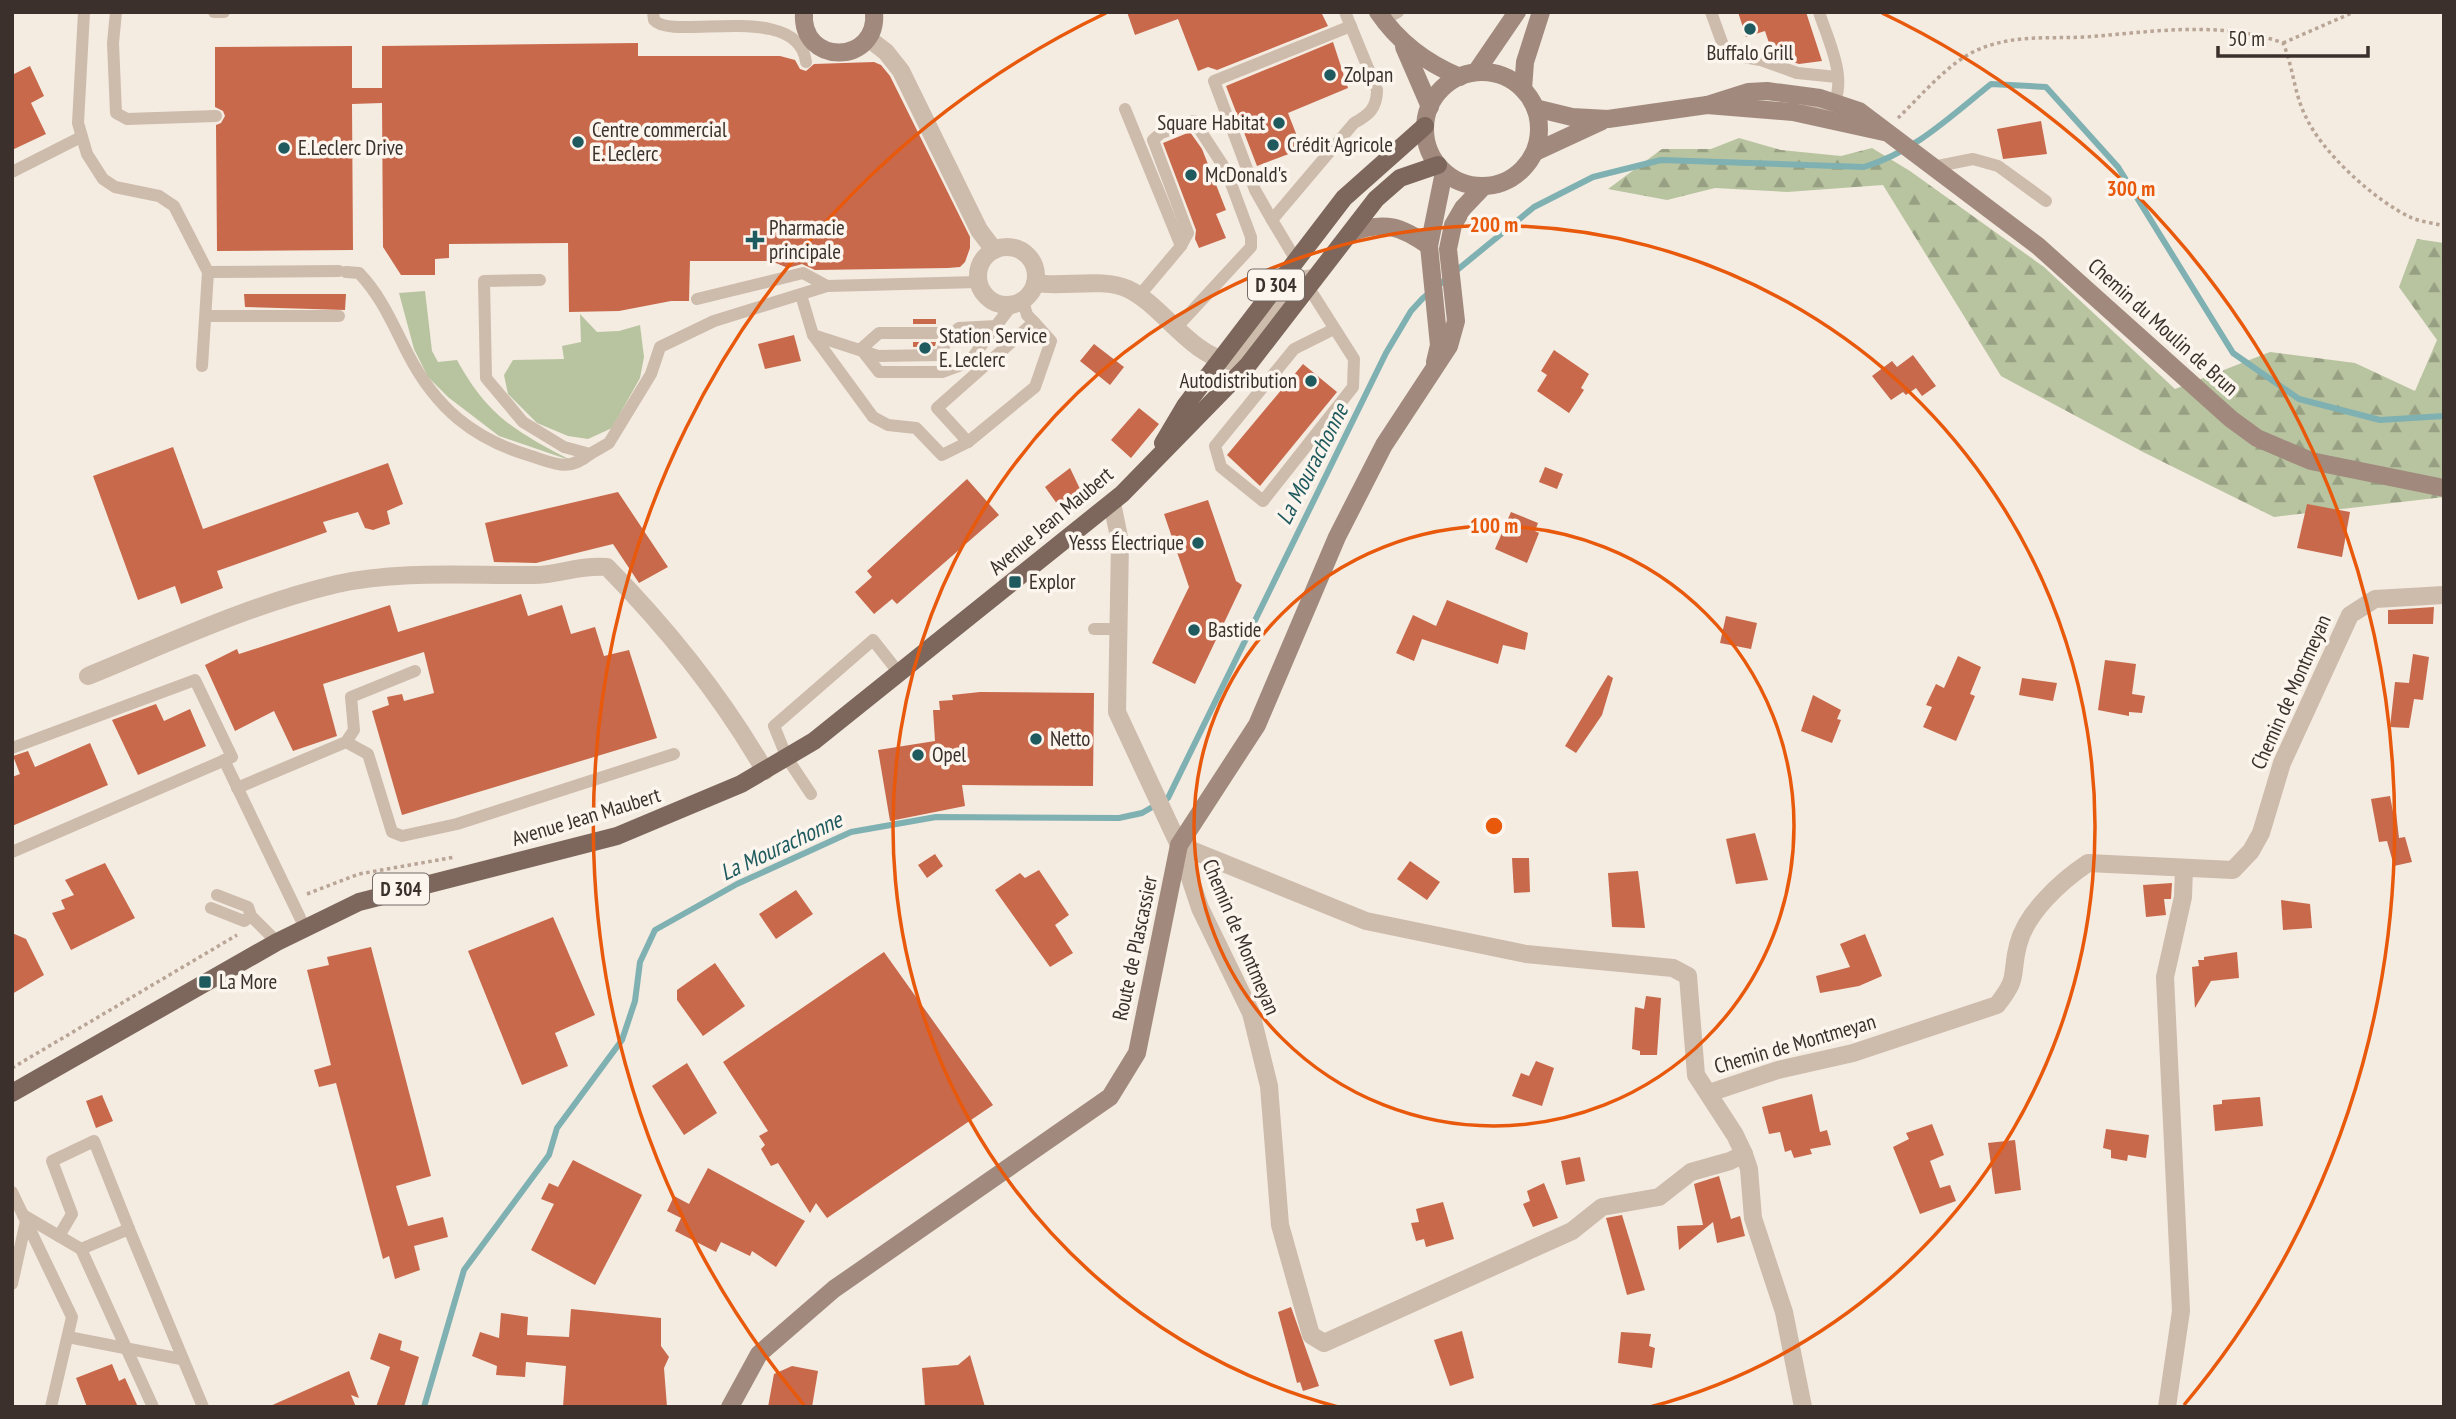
<svg xmlns="http://www.w3.org/2000/svg" width="2456" height="1419" font-family="'PT Sans Narrow',sans-serif">
<defs>
<pattern id="forest-firs" width="22" height="20" patternUnits="userSpaceOnUse" patternTransform="scale(1.75)"><rect width="22" height="20" fill="#b8c4a0"/><path d="M5 1l3.5 6h-7zM16 11l3.5 6h-7z" fill="#97a083"/></pattern>
</defs>
<rect width="100%" height="100%" fill="#f4ebe1"/>
<g fill="#b8c4a0">
<path d="M425 291 432 351 438 362 457 360C489 418 516 431 572 461L499 436 448 397 428 377 414 349 399 293Z"/>
<polygon points="580,314 597,332 619,331 640,325 644,357 640,378 612,428 588,439 568,436 537,423 508,394 504,375 513,360 564,359 562,346 581,342"/>
</g>
<polygon fill="url(#forest-firs)" points="1739,138 1781,150 1841,156 1872,148 1910,171 2044,267 2175,389 2270,352 2355,363 2415,391 2437,340 2399,287 2417,239 2444,243 2444,497 2274,517 2143,452 2001,376 1883,185 1787,192 1715,188 1667,200 1608,189 1662,149 1711,149"/>
<g fill="none" stroke-linecap="round" stroke-linejoin="round">
<path stroke="#7fb0b2" stroke-width="6" d="M424 1407 464 1270 549 1155 557 1128 622 1040 635 1001 640 962 655 930 737 884 851 832 936 817 1119 818 1142 813 1168 798 1386 353 1411 311 1423 298 1534 207 1593 177 1661 160 1864 167C1914 152 1951 116 1991 84L2046 87 2118 167 2233 353 2299 399 2380 420 2444 416"/>
</g>
<g fill="#c8694b">
<polygon points="1127,12 1321,12 1328,26 1217,70 1208,67 1198,71 1178,19 1135,35"/>
<polygon points="1738,12 1806,12 1822,61 1799,64 1773,55 1765,31 1746,37"/>
<polygon points="1333,42 1348,88 1288,113 1302,149 1257,166 1226,86"/>
<polygon points="638,43 638,56 780,56 795,60 800,69 806,71 814,64 874,62 881,65 890,76 970,237 970,248 965,262 960,267 948,268 815,270 802,264 788,268 771,261 690,261 689,301 671,301 619,311 569,312 568,243 449,244 449,258 435,259 435,275 401,275 383,247 382,103 352,104 353,250 217,251 216,125 221,123 225,116 223,111 215,107 215,47 352,46 352,88 382,88 382,46"/>
<polygon points="30,66 44,96 31,103 46,134 12,150 12,75"/>
<polygon points="2041,121 2047,154 2003,159 1997,129"/>
<polygon points="1190,132 1202,149 1226,210 1216,214 1226,238 1199,248 1195,239 1196,230 1163,143"/>
<polygon points="244,294 346,294 345,310 245,307"/>
<rect x="913" y="319" width="23" height="5"/>
<polygon points="794,335 801,361 765,369 758,344"/>
<polygon points="913,342 936,342 935,346 913,347"/>
<polygon points="1094,344 1124,367 1110,385 1080,361"/>
<polygon points="1554,350 1589,374 1581,388 1584,390 1569,413 1537,391 1547,375 1541,371"/>
<polygon points="1913,355 1936,386 1922,396 1916,388 1906,395 1903,392 1891,400 1872,376 1892,361 1897,367"/>
<polygon points="1303,364 1337,392 1260,486 1227,455"/>
<polygon points="1139,408 1159,424 1131,458 1111,440"/>
<polygon points="173,447 203,529 388,463 403,504 387,511 390,524 373,530 365,528 358,512 323,522 327,532 217,571 223,588 181,604 175,586 138,600 93,476"/>
<polygon points="1545,467 1563,474 1557,489 1539,482"/>
<polygon points="1070,468 1080,489 1060,508 1045,487"/>
<polygon points="967,479 999,515 897,604 892,599 874,614 855,592 872,577 867,571"/>
<polygon points="618,492 668,567 639,583 613,544 536,563 494,562 485,523"/>
<polygon points="1208,500 1236,581 1242,585 1195,684 1152,663 1189,587 1164,514"/>
<polygon points="2307,504 2350,512 2342,557 2297,548"/>
<polygon points="1511,512 1538,523 1535,531 1539,533 1527,563 1495,549"/>
<polygon points="521,594 528,616 562,605 571,634 595,627 604,656 629,650 657,738 402,815 372,711 389,705 387,697 402,694 404,701 434,693 424,652 323,684 337,736 293,751 274,711 235,731 205,665 237,649 239,654 390,605 398,632"/>
<polygon points="1447,600 1528,633 1525,650 1503,645 1498,664 1422,639 1414,661 1396,653 1413,615 1436,626"/>
<polygon points="2434,607 2433,624 2388,624 2388,610"/>
<polygon points="1726,616 1757,623 1751,649 1720,643"/>
<polygon points="2413,654 2429,657 2423,700 2414,699 2409,728 2390,727 2395,682 2409,683"/>
<polygon points="1958,656 1981,667 1970,694 1975,696 1956,741 1923,727 1932,707 1926,705 1936,684 1944,688"/>
<polygon points="2105,660 2136,664 2132,694 2145,696 2142,713 2129,712 2129,716 2098,710"/>
<polygon points="1608,675 1613,678 1602,715 1576,753 1565,746"/>
<polygon points="2022,678 2057,683 2053,701 2019,695"/>
<polygon points="980,692 1094,693 1093,786 962,785 965,806 890,821 878,750 935,741 933,710 940,710 939,701 953,700 952,695"/>
<polygon points="1813,695 1841,710 1837,719 1841,720 1832,743 1801,731"/>
<polygon points="156,704 164,721 190,709 206,746 138,775 112,720"/>
<polygon points="90,743 108,785 12,826 12,777 20,774 13,756 28,751 35,767"/>
<polygon points="2390,796 2393,812 2396,812 2399,838 2405,837 2412,862 2394,866 2387,841 2379,842 2371,799"/>
<polygon points="1755,833 1768,880 1736,884 1726,839"/>
<polygon points="935,854 943,866 927,878 918,865"/>
<polygon points="1512,858 1529,858 1530,892 1514,893"/>
<polygon points="1410,861 1440,882 1427,900 1397,879"/>
<polygon points="105,863 135,918 71,950 52,913 65,909 61,900 74,895 65,880"/>
<polygon points="1039,870 1069,915 1055,925 1073,953 1050,967 995,890 1020,873 1025,878"/>
<polygon points="1638,871 1645,928 1612,927 1608,873"/>
<polygon points="2172,883 2171,899 2164,899 2166,915 2146,917 2143,885"/>
<polygon points="796,890 813,914 776,939 759,914"/>
<polygon points="2281,900 2310,904 2312,928 2283,930"/>
<polygon points="553,917 595,1015 555,1033 568,1066 522,1085 468,951"/>
<polygon points="12,933 26,939 44,975 12,994"/>
<polygon points="1865,934 1882,976 1859,986 1820,993 1816,976 1850,967 1840,944"/>
<polygon points="371,947 431,1176 396,1186 408,1226 443,1217 448,1237 414,1246 420,1270 395,1279 389,1256 383,1259 336,1083 319,1087 314,1070 331,1065 307,970 329,965 327,957"/>
<polygon points="884,952 993,1105 827,1218 816,1203 810,1213 778,1163 771,1166 761,1149 765,1145 759,1136 768,1131 723,1062"/>
<polygon points="2237,952 2239,978 2211,981 2195,1008 2192,967 2199,966 2198,960 2204,960 2204,957"/>
<polygon points="715,963 745,1006 703,1036 677,1000 677,990"/>
<polygon points="1646,996 1661,998 1657,1055 1640,1055 1640,1051 1632,1049 1635,1007 1644,1009"/>
<polygon points="1536,1061 1554,1068 1542,1106 1512,1096 1521,1073 1529,1076"/>
<polygon points="687,1063 717,1113 684,1135 652,1086"/>
<polygon points="1812,1094 1820,1132 1827,1130 1831,1145 1810,1149 1812,1154 1794,1158 1791,1150 1785,1152 1780,1132 1769,1134 1762,1107"/>
<polygon points="102,1095 113,1121 96,1128 86,1101"/>
<polygon points="2260,1097 2263,1126 2215,1131 2213,1105 2222,1104 2222,1100"/>
<polygon points="1932,1124 1944,1155 1930,1161 1940,1188 1950,1185 1956,1201 1920,1214 1893,1147 1909,1139 1906,1133"/>
<polygon points="2106,1129 2149,1135 2146,1158 2128,1155 2127,1161 2111,1158 2111,1150 2103,1148"/>
<polygon points="2015,1140 2021,1190 1995,1194 1988,1143"/>
<polygon points="1580,1157 1585,1181 1566,1185 1561,1161"/>
<polygon points="573,1160 642,1195 595,1285 531,1250 554,1204 541,1199 549,1183 558,1187"/>
<polygon points="708,1168 805,1221 776,1267 752,1251 750,1256 721,1242 716,1252 675,1231 681,1218 667,1211 674,1196 689,1204"/>
<polygon points="1719,1176 1731,1219 1740,1216 1745,1236 1717,1243 1713,1222 1679,1250 1677,1226 1703,1225 1694,1184"/>
<polygon points="1544,1183 1558,1218 1533,1227 1523,1204 1530,1201 1527,1191"/>
<polygon points="1443,1202 1454,1239 1426,1247 1424,1239 1416,1241 1411,1223 1419,1222 1416,1209"/>
<polygon points="1622,1215 1645,1290 1627,1295 1606,1218"/>
<polygon points="1291,1307 1319,1386 1303,1391 1300,1382 1297,1383 1278,1312"/>
<polygon points="571,1309 661,1318 661,1346 669,1357 664,1368 667,1407 563,1407 566,1366 526,1362 525,1377 496,1375 497,1366 472,1356 480,1332 499,1338 501,1313 528,1317 527,1335 569,1337"/>
<polygon points="1462,1331 1474,1378 1450,1386 1434,1340"/>
<polygon points="1621,1332 1651,1334 1649,1346 1655,1348 1652,1368 1618,1363"/>
<polygon points="379,1333 402,1341 400,1350 419,1357 404,1407 376,1407 390,1367 370,1359"/>
<polygon points="970,1355 985,1407 925,1407 922,1368 958,1365"/>
<polygon points="112,1364 119,1381 125,1378 138,1407 87,1407 76,1378"/>
<polygon points="792,1366 818,1371 812,1407 768,1407 774,1374"/>
<polygon points="349,1371 359,1398 351,1395 356,1407 268,1407"/>
</g>
<g fill="none" stroke-linecap="round" stroke-linejoin="round">
<g stroke="#b9a596" stroke-width="3.5" stroke-dasharray="3.5 3.5" stroke-linecap="butt">
<polyline points="2283,43 2354,12"/>
<path d="M1898 118C1921 96 1946 65 1975 51 2012 34 2047 39 2086 37 2151 32 2221 20 2283 43 2293 66 2294 93 2305 115 2321 152 2375 201 2412 218 2422 222 2434 223 2444 226"/>
<polyline points="307,894 359,874 455,857"/>
<polyline points="12,1068 237,935"/>
</g>
<g stroke="#cdbbac" stroke-width="12">
<polyline points="84,12 78,123 87,154 103,179 115,187 159,196 174,206 208,272 202,366"/>
<polyline points="116,12 113,43 116,113 127,119 216,116"/>
<polyline points="214,12 224,12"/>
<path d="M653 12 654 20C672 42 798 0 806 62"/>
<polyline points="1711,12 1724,48 1731,55 1761,60 1797,73 1837,77"/>
<polyline points="1383,20 1398,12"/>
<polyline points="1125,109 1181,246 1139,296"/>
<path d="M1804 110 1831 107C1850 82 1827 38 1819 12"/>
<polyline points="1933,167 1973,159 1998,166 2046,201"/>
<polyline points="12,172 81,137"/>
<polyline points="1272,220 1255,190 1214,81 1351,26"/>
<path d="M1296 260 1272 220 1354 123C1369 115 1377 108 1377 90L1345 12"/>
<polyline points="208,272 339,271"/>
<path d="M346 272 359 273C382 297 393 325 408 354 436 408 473 439 531 456 556 464 568 472 590 454"/>
<polyline points="540,280 484,281 486,378 523,422 564,447 590,454 609,443 651,374 660,347 714,321 827,286 978,282"/>
<polyline points="1307,287 1314,296 1354,359 1353,387 1263,501 1221,467 1215,446 1294,349 1334,329"/>
<polyline points="801,295 813,335 878,356 941,355 946,340 959,328 996,326 1012,305"/>
<polyline points="697,299 803,273 827,286"/>
<polyline points="207,316 339,316"/>
<polyline points="1176,328 1251,247 1251,237 1226,170 1194,121 1161,133 1153,140 1188,233 1181,246"/>
<polyline points="813,335 873,417 888,425 916,428 942,455 968,442 1035,387 1051,341 1034,322"/>
<polyline points="946,340 941,333 879,333 861,349 879,372 942,372 969,362 996,326"/>
<polyline points="968,442 937,408 1034,322 1027,315 1023,301"/>
<polyline points="1094,629 1119,629"/>
<polyline points="346,742 368,754 392,832 402,836 457,824 674,754"/>
<polyline points="12,748 195,680 232,757 12,852"/>
<polyline points="224,760 305,928"/>
<polyline points="237,788 346,742 354,730 351,697 415,671"/>
<polyline points="811,794 787,758 774,726 873,640 899,673"/>
<polyline points="217,895 248,907 251,916 277,942"/>
<polyline points="211,908 244,921 251,916"/>
<polyline points="12,1192 72,1317 51,1407"/>
<polyline points="23,1215 81,1249 153,1407"/>
<polyline points="59,1236 72,1214 52,1161 94,1141 129,1229"/>
<polyline points="81,1249 129,1229 203,1407"/>
<polyline points="12,1284 26,1221"/>
<polyline points="68,1337 181,1359"/>
</g>
<g stroke="#cdbbac" stroke-width="18">
<polyline points="868,38 886,52 901,71 979,230 994,250"/>
<circle cx="1007" cy="276" r="29"/>
<path d="M1035 283C1064 288 1101 277 1128 289 1162 305 1192 357 1230 361L1239 357 1301 280 1314 278"/>
<polyline points="1112,503 1120,542 1117,712 1179,845 1200,908 1251,1013 1269,1086 1280,1225 1311,1335 1324,1343 1572,1231 1602,1207 1659,1197 1691,1172 1730,1161 1744,1154 1735,1135 1696,1075 1688,976 1673,968 1526,954 1366,921 1179,845"/>
<path d="M88 676C169 643 251 604 337 584 400 570 469 576 533 575 560 575 576 565 607 567 668 629 721 695 765 771"/>
<path d="M1709 1093 1778 1070 1853 1053 1997 1005C2020 976 2010 976 2018 945 2026 913 2061 881 2088 863L2233 870 2251 851 2261 833 2282 763 2350 615 2375 599 2444 595"/>
<polyline points="1744,1154 1749,1169 1753,1218 1784,1312 1803,1407"/>
<polyline points="2167,1407 2181,1311 2165,977 2183,897 2184,868"/>
</g>
<g stroke="#a18a7d" stroke-width="18">
<path d="M804 12C800 67 879 65 874 12"/>
<path d="M1378 12C1399 43 1426 63 1460 77"/>
<polyline points="1404,47 1430,107"/>
<polyline points="1476,72 1517,12"/>
<circle cx="1482" cy="129" r="57"/>
<polyline points="1523,89 1525,62 1541,12"/>
<polyline points="1707,105 1748,92 1767,91 1820,98 1859,111 2038,246 2231,419 2257,438 2311,461 2444,488"/>
<polyline points="1535,108 1572,117 1608,119 1707,105 1793,112 1884,132"/>
<polyline points="1535,152 1602,121"/>
<path d="M1352 232C1385 221 1401 226 1429 246"/>
<polyline points="1435,362 1439,345 1429,246 1444,172"/>
<polyline points="730,1407 759,1354 834,1289 1110,1097 1137,1053 1179,845 1257,725 1337,537 1384,445 1449,346 1456,321 1448,249 1453,225 1463,208 1484,186"/>
</g>
<g stroke="#7d675c" stroke-width="18">
<polyline points="1163,443 1185,406 1344,198 1425,126"/>
<polyline points="12,1093 277,942 359,902 617,836 741,784 814,741 1122,494 1248,365 1376,199 1400,178 1438,165"/>
</g>
</g>
<g fill="none" stroke="#e8590c" stroke-width="3.5">
<circle cx="1494" cy="826" r="300"/>
<path d="M1338 1407A601 601 0 1 1 1650 1407"/>
<path d="M804 1405A901 901 0 0 1 1106 13M1882 13A901 901 0 0 1 2184 1405"/>
</g>
<g fill="#1f5a5e" stroke="#fbf5ee" stroke-width="2.5">
<circle cx="1750" cy="29" r="7"/>
<circle cx="1330" cy="75" r="7"/>
<circle cx="1279" cy="123" r="7"/>
<circle cx="578" cy="142" r="7"/>
<circle cx="1273" cy="145" r="7"/>
<circle cx="284" cy="148" r="7"/>
<circle cx="1191" cy="175" r="7"/>
<path d="M751.5 229.5h7v7h7v7h-7v7h-7v-7h-7v-7h7z"/>
<circle cx="925" cy="348" r="7"/>
<circle cx="1311" cy="381" r="7"/>
<circle cx="1198" cy="543" r="7"/>
<rect x="1008" y="575" width="14" height="14" rx="3.5"/>
<circle cx="1194" cy="630" r="7"/>
<circle cx="1036" cy="739" r="7"/>
<circle cx="918" cy="755" r="7"/>
<rect x="198" y="975" width="14" height="14" rx="3.5"/>
</g>
<g text-anchor="middle" stroke-width="7" stroke-linejoin="round" paint-order="stroke">
<g fill="#fbf5ee" stroke="#756b66" stroke-width="2">
<rect x="1248" y="269.5" width="56" height="31" rx="5"/>
<rect x="373" y="873.5" width="56" height="31" rx="5"/>
</g>
<g font-size="19" font-weight="bold" fill="#3b302b">
<text x="1276" y="292">D 304</text>
<text x="401" y="896">D 304</text>
</g>
<g font-size="21" fill="#3b302b" stroke="#fbf5ee" text-anchor="start">
<text x="1750" y="60" text-anchor="middle">Buffalo Grill</text>
<text x="1344" y="82">Zolpan</text>
<text x="1265" y="130" text-anchor="end">Square Habitat</text>
<text x="592" y="137">Centre commercial<tspan x="592" dy="24">E. Leclerc</tspan></text>
<text x="1287" y="152">Crédit Agricole</text>
<text x="298" y="155">E.Leclerc Drive</text>
<text x="1205" y="182">McDonald's</text>
<text x="769" y="235">Pharmacie<tspan x="769" dy="24">principale</tspan></text>
<text x="939" y="343">Station Service<tspan x="939" dy="24">E. Leclerc</tspan></text>
<text x="1297" y="388" text-anchor="end">Autodistribution</text>
<text x="1184" y="550" text-anchor="end">Yesss Électrique</text>
<text x="1029" y="589">Explor</text>
<text x="1208" y="637">Bastide</text>
<text x="1050" y="746">Netto</text>
<text x="932" y="762">Opel</text>
<text x="219" y="989">La More</text>
</g>
<g font-size="21" fill="#3b302b" stroke="#fbf5ee">
<text transform="translate(2163 327) rotate(42)" y="7">Chemin du Moulin de Brun</text>
<text transform="translate(1051 521) rotate(-40)" y="7">Avenue Jean Maubert</text>
<text transform="translate(2291 692) rotate(-66)" y="7">Chemin de Montmeyan</text>
<text transform="translate(586 817) rotate(-17)" y="7">Avenue Jean Maubert</text>
<text transform="translate(1241 937) rotate(67)" y="7">Chemin de Montmeyan</text>
<text transform="translate(1135 948) rotate(-78)" y="7">Route de Plascassier</text>
<text transform="translate(1795 1044) rotate(-16)" y="7">Chemin de Montmeyan</text>
</g>
<g font-size="23" font-style="italic" fill="#1f5a5e" stroke="#fbf5ee">
<text transform="translate(1312 464) rotate(-63)" y="8">La Mourachonne</text>
<text transform="translate(781 846) rotate(-25)" y="8">La Mourachonne</text>
</g>
</g>
<circle cx="1494" cy="826" r="10" fill="#e8590c" stroke="#fbf5ee" stroke-width="3.5"/>
<g font-size="21" text-anchor="middle" font-weight="bold" fill="#e8590c" stroke="#fbf5ee" stroke-width="7" stroke-linejoin="round" paint-order="stroke">
<text x="2131" y="196">300 m</text>
<text x="1494" y="232">200 m</text>
<text x="1494" y="533">100 m</text>
</g>
<rect width="2456" height="1419" fill="none" stroke="#3b302b" stroke-width="28"/>
<path d="M2218 46v10h150v-10" fill="none" stroke="#3b302b" stroke-width="3.5"/>
<text x="2228" y="46" font-size="21" fill="#3b302b" stroke="#fbf5ee" stroke-width="5" paint-order="stroke">50 m</text>
</svg>
